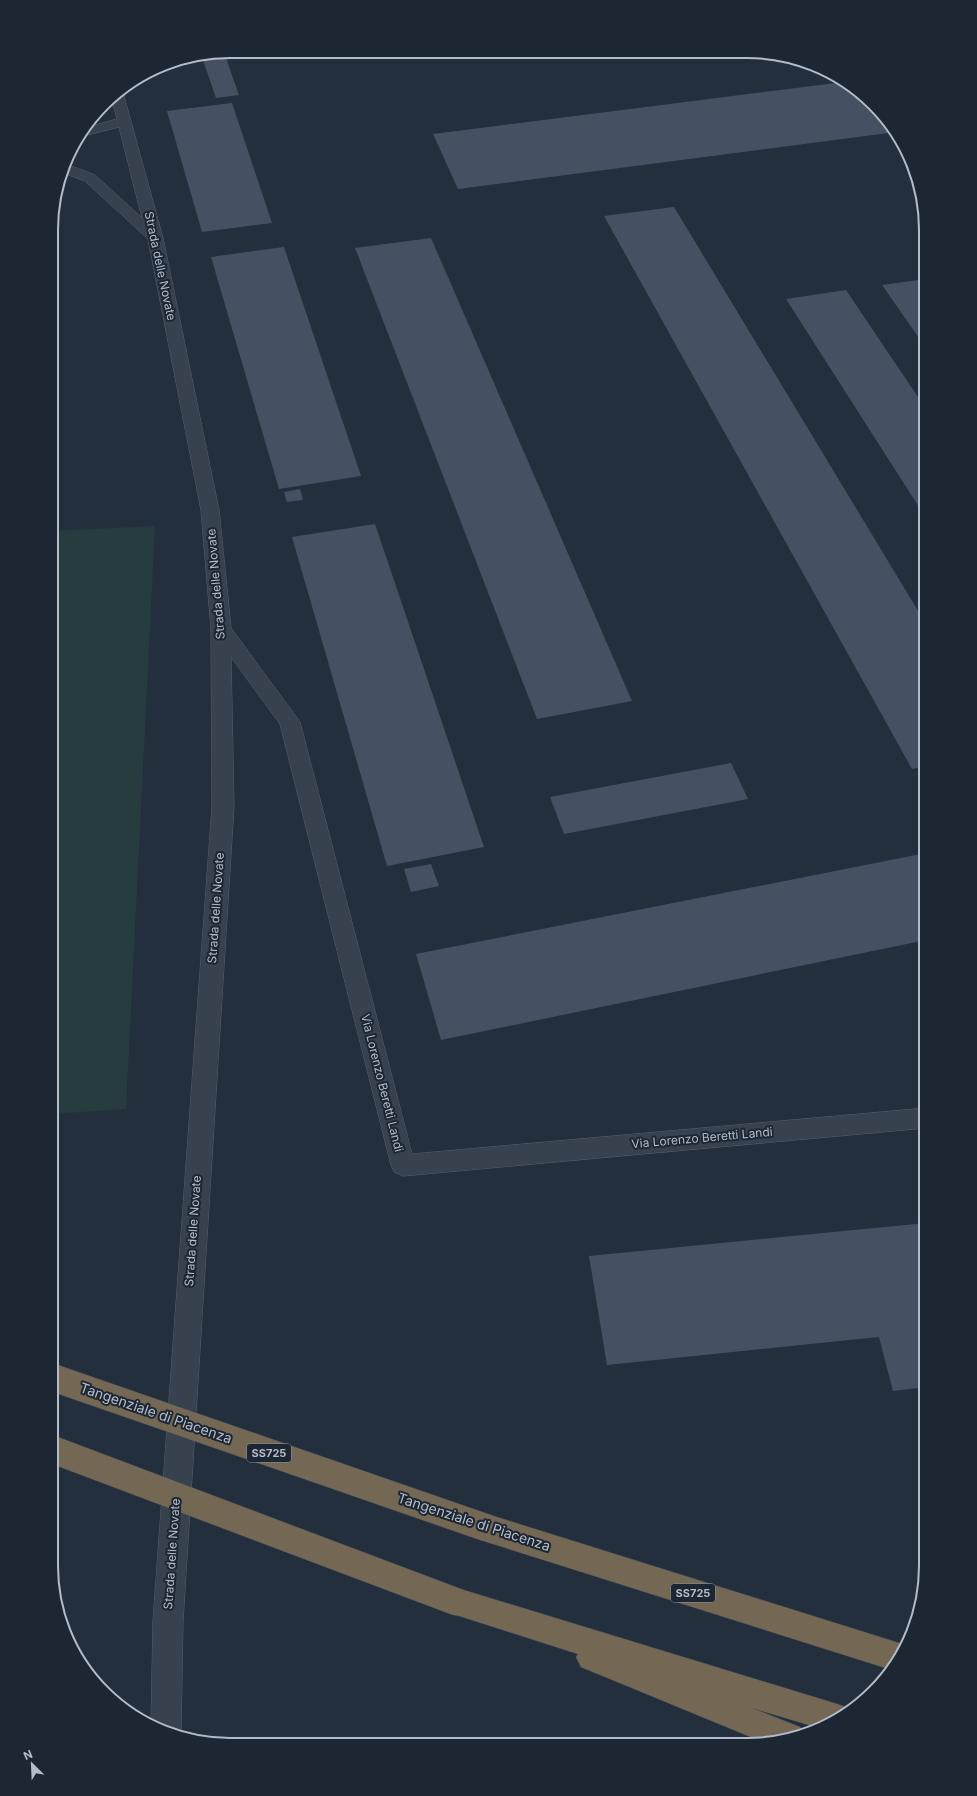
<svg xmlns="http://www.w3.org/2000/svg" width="977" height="1796" font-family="Inter,sans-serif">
<rect width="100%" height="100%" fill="#242f3e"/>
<g fill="#263c3f">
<polygon points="56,195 61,199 52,254 53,207"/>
<polygon points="155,526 126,1109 52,1114 52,531"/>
</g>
<g fill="#455162">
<polygon points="224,52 239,95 216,98 202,57"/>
<polygon points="844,82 865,95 896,132 458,189 433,134"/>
<polygon points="232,103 272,223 202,232 167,111"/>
<polygon points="674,207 926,624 926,766 912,769 604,216"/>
<polygon points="431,238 632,701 537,719 355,248"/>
<polygon points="284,247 361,476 279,489 211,257"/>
<polygon points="926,279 926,348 882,285"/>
<polygon points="846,290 926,409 926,518 786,299"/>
<polygon points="300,489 303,500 287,502 284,492"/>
<polygon points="375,524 484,847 387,866 292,537"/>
<polygon points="731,763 748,799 564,834 550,797"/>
<polygon points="926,853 926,940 441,1040 416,954"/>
<polygon points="431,864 439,886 411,892 404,869"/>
<polygon points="926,1223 926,1387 893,1391 879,1337 607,1365 589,1256"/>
</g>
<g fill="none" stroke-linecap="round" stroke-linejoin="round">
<g stroke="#565f6c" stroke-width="1">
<polygon id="minor" points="122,89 163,238 219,510 231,628 300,722 412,1154 926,1108 926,1128 403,1176 394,1172 391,1165 280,724 231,657 234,806 183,1621 181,1732 179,1736 161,1731 151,1725 153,1621 212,806 211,629 201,510 148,239 85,181 63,173 66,164 95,175 142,218 119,127 80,137 88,127 117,119 111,97"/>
</g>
<g stroke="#434c59" stroke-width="1">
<g id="highway">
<polygon points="487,1514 899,1643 906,1646 892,1670 487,1542 477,1538 473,1528 477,1518"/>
<polygon points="457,1588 837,1704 848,1708 849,1712 819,1728 752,1708 800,1727 803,1736 763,1742 581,1667 576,1657 578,1654 447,1612 443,1602 447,1592"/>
</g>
</g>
<use href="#minor" fill="#38414e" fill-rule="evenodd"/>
<use href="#highway" fill="#746855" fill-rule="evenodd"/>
<g stroke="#434c59" stroke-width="28" stroke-linecap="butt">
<g id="highway-bridge">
<polyline points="51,1377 487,1528"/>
<polyline points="51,1449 457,1602"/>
</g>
</g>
<use href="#highway-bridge" stroke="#746855" stroke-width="27"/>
</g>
<g text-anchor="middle" stroke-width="4" stroke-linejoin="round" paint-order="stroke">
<g fill="#1d2633" stroke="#878f9c" stroke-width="1">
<rect x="247" y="1444" width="44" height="18" rx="3"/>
<rect x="671" y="1584" width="44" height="18" rx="3"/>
</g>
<g font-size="11" font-weight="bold" fill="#b4bcc9">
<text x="269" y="1457">SS725</text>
<text x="693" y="1597">SS725</text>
</g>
<g font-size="12" fill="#b4bcc9" stroke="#1d2633">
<text transform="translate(160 266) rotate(78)" y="4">Strada delle Novate</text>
<text transform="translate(216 584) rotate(-95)" y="4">Strada delle Novate</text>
<text transform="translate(216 908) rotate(-86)" y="4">Strada delle Novate</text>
<text transform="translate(382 1083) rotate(76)" y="4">Via Lorenzo Beretti Landi</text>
<text transform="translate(702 1138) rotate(-5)" y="4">Via Lorenzo Beretti Landi</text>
<text transform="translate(193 1231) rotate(-86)" y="4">Strada delle Novate</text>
<text transform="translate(172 1554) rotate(-86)" y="4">Strada delle Novate</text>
</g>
<g font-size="14" fill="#b4bcc9" stroke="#1d2633">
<text transform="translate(156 1413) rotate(19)" y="5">Tangenziale di Piacenza</text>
<text transform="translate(474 1522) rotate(18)" y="5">Tangenziale di Piacenza</text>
</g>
</g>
<path d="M0 0H977V1796H0ZM230 58H747A172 172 0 0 1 919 230V1566A172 172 0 0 1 747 1738H230A172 172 0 0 1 58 1566V230A172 172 0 0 1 230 58Z" fill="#1d2633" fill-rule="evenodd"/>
<path fill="none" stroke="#b4bcc9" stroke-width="2" d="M230 58H747A172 172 0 0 1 919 230V1566A172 172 0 0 1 747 1738H230A172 172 0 0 1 58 1566V230A172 172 0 0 1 230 58Z"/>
<g transform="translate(32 1764) rotate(336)" stroke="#1d2633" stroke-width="3" paint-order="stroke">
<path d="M0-3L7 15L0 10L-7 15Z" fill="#b4bcc9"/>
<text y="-6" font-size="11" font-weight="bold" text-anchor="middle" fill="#b4bcc9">N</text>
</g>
</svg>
